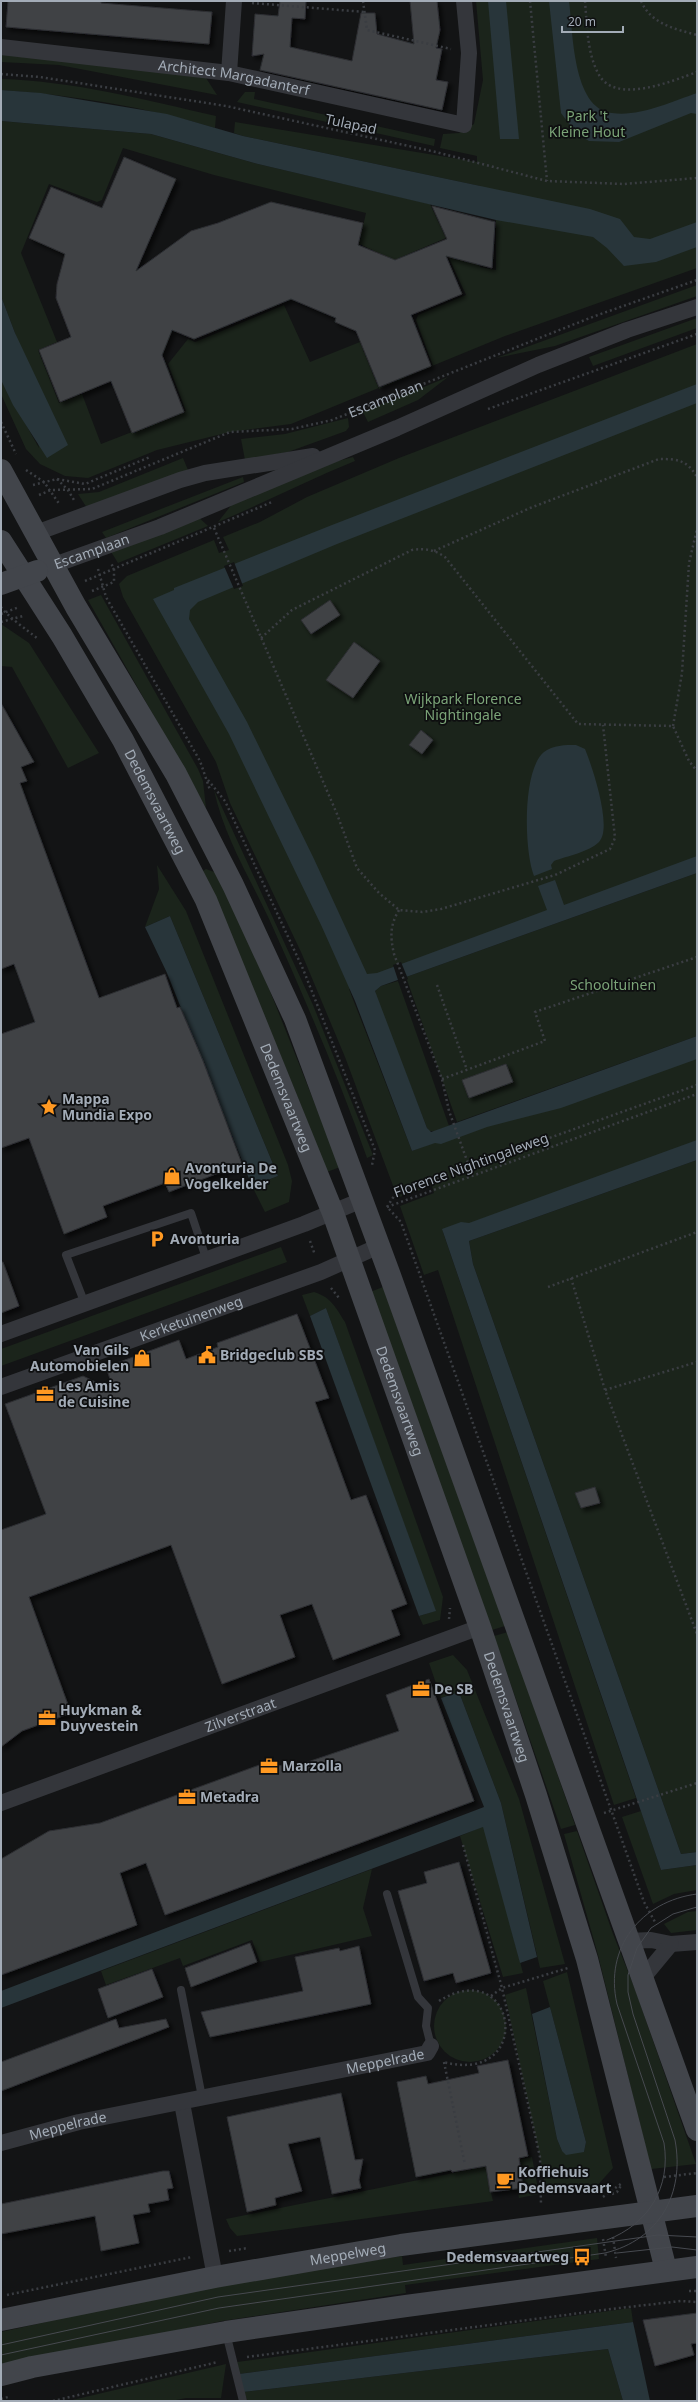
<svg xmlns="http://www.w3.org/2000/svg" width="698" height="2402" font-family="'Noto Sans',sans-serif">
<defs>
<filter id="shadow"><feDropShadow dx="3.5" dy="3.5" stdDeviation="2" flood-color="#0009"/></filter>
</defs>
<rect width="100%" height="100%" fill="#131415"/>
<g fill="#1b241b">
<polygon points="476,1 697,1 697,268 505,336 291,424 230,432 157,450 88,478 65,476 40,464 26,449 1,394 1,380 39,448 15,333 1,296 1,121 151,134 258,164 430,204 446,238 394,260 359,244 366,213 214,175 123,148 102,200 97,202 49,184 21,253 57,342 38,350 59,403 82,394 101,444 186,411 168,364 188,339 195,342 284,305 310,362 360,342 379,389 433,366 416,320 418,315 466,295 449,258 455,256 480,262 480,267 496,270 496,220 480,186 243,136 234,133 235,122 477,162 477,156 440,148 443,134 459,133 474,124 483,80"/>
<polygon points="1,46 206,78 217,95 59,65 1,62"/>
<path d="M1 79C73 81 146 100 216 116L215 128C146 107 73 95 1 90Z"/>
<polygon points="245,92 255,92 254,99 435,139 434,146 237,102"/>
<polygon points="697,285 697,296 555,346 496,358"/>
<polygon points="697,318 697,328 593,366 589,357"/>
<polygon points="697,344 697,871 349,989 412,1151 697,1041 697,1152 443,1232 636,1798 614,1805 438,1270 424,1275 400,1206 434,1193 432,1186 397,1198 396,1196 431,1183 430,1178 395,1191 345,1057 301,952 230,803 216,762 123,597 119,584 127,576 214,540 219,553 229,550 223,537 260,522 307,497 399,458"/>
<polygon points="448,377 418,400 368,422 363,412"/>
<polygon points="348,418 349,427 346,431 288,452 245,460 241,439 285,434"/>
<path d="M353 457 355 461C308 480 264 503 218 522L237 498 311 468Z"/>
<polygon points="183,458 188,470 87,508 78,494 99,492"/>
<polygon points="243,477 244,482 106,538 102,532"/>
<polygon points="196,515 208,526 118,563 110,550"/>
<polygon points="101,595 198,769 203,781 206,808 88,600"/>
<polygon points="1,624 29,643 99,753 68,768 12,667 1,666"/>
<path d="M214 790 313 1005 373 1155 367 1158C339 1078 305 999 270 921 250 878 224 837 214 790Z"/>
<polygon points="157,865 186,911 288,1165 292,1181 289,1202 265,1212 252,1186 278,1176 170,916 145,927 159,889"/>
<path d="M206 869 217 873 268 986 340 1167 327 1172C288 1070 246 971 201 872Z"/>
<polygon points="697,873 697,1036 457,1122 406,977"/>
<polygon points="398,981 449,1126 435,1131 429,1131 427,1128 376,997 375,991 381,986"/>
<polygon points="697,1160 697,1852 681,1854 473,1264 469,1241"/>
<polygon points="281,1247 287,1262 1,1366 1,1349"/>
<polygon points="383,1287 505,1626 492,1630 370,1292"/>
<path d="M314 1292C331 1297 336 1308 345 1322L443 1597 440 1620 423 1625 419 1616 435 1611 326 1308 310 1316 302 1295Z"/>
<polygon points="508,1632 575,1825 561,1829 494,1636"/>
<polygon points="453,1655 467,1670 519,1799 565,1964 540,1968 501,1803 459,1692 441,1698 429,1663"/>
<polygon points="641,1811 661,1870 697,1865 697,1890 674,1894 653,1904 622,1817"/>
<polygon points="484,1826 523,1973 503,1977 460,1836"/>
<polygon points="577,1831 613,1934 635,1989 696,2164 651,2169 598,1955 564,1834"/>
<polygon points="372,1869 363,1908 372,1936 260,1962 252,1940 183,1966 180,1958 106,1985 101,1971"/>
<polygon points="697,1911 697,1930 671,1933 664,1924 688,1912"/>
<polygon points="567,1972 613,2168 595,2188 546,2194 540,2157 505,1995 526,1988 557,2139 562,2151 584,2152 586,2142 543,1981"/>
<circle cx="470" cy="2026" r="36"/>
<polygon points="532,2157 539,2194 519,2198 514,2171 487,2176 493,2201 237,2236 230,2228 226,2219"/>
<polygon points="597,2238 599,2259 405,2285 406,2293 222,2321 1,2367 1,2332 216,2284 402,2256 403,2265"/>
<polygon points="631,2308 633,2322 239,2374 237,2362"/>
<polygon points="608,2349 623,2401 248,2401 243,2392"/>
<polygon points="226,2364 221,2398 186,2398 171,2401 68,2401"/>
</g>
<g fill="#28353a">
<polygon points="488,1 506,1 519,139 500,139"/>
<path d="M549 1H569C573 30 572 109 612 113 639 117 671 102 697 93V114L691 113 619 142 589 141 576 133 561 113Z"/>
<polygon points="1,90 41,93 167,114 243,136 590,209 620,219 634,237 650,239 697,222 697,247 656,262 624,266 607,248 593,237 496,220 258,164 151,134 1,121"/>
<polygon points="1,296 15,333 68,445 47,458 13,405 1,380"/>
<polygon points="697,384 697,403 337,544 198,602 190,610 189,619 247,722 314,859 367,974 377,973 547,910 538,886 555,880 564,905 697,856 697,873 381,986 375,991 427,1128 431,1132 697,1036 697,1059 561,1108 487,1127 441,1144 435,1143 412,1151 355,1001 322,927 229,734 153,599 174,590 174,588 332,525"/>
<path d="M576 745 585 749C592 766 613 828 599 842 589 852 567 856 554 861L551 865 552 869 534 876C524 851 522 770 544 752 553 745 565 745 576 745Z"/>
<polygon points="170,916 278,1176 252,1186 167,973 145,927"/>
<polygon points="697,1140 697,1160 469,1241 473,1264 681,1854 697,1852 697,1865 661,1870 442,1229 461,1222 469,1223"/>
<polygon points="326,1308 436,1611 419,1616 310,1316"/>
<polygon points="459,1692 501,1803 537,1957 520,1963 483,1827 1,2008 1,1991 484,1807 441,1698"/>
<polygon points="550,2007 586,2142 584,2152 566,2155 562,2151 557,2139 532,2014"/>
<polygon points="633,2322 650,2401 623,2401 608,2349 243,2392 239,2374"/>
</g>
<g fill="#131415">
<polygon points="234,562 243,586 234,589 224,566"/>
<polygon points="401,962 408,979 399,983 393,965"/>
</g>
<g fill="#3f4245" stroke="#2d2e32" filter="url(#shadow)">
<polygon points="8,1 101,1 101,3 212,12 209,44 6,27"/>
<polygon points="280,1 306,1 305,19 292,18 290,47 352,61 361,13 375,13 377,34 414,44 410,1 437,1 440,30 436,48 442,49 436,80 448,82 442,110 260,70 264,54 252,56 255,14 278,16"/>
<polygon points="124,157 176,179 136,271 191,231 218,223 271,202 363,223 358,245 395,260 447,239 432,206 495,222 492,268 446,256 462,294 411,315 431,366 379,387 356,331 335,322 336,318 291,299 194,339 172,330 162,355 184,412 132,433 111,381 60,402 39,350 71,337 56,298 57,284 65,254 29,238 51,187 102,208"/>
<polygon points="330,600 340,615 311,634 301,620"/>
<polygon points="354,642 380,661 353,698 326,680"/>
<polygon points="1,703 34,762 21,767 27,781 20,783 99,998 165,974 177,1008 180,1007 203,1061 242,1164 169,1192 165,1183 103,1206 107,1217 64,1234 29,1138 1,1148 1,1034 35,1022 14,964 1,969"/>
<polygon points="421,730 433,740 422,754 409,745"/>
<polygon points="506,1064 513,1082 469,1098 462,1080"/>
<polygon points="1,1262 3,1262 19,1306 1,1313"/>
<polygon points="297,1314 329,1398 315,1402 351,1500 366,1495 407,1604 391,1610 400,1635 333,1660 312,1604 280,1615 295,1657 222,1684 171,1545 29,1597 71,1713 22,1731 1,1747 1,1530 46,1514 5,1404 83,1376 114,1391 106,1367 179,1340 186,1359 218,1347 217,1343"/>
<polygon points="595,1487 600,1503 581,1508 575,1493"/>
<polygon points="429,1679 474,1801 165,1915 146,1863 120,1873 137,1925 1,1975 1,1859 49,1831 100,1823 273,1760 275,1767 282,1765 284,1770 399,1731 386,1695"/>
<polygon points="459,1862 491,1973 456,1983 453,1973 424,1981 398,1891 427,1883 424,1872"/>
<polygon points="250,1943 257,1962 191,1987 185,1968"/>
<polygon points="359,1946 371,2004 210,2037 201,2012 303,1991 295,1957 339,1948 340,1951"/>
<polygon points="152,1969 163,1997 108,2018 98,1989"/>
<polygon points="116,2019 119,2028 166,2019 169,2027 1,2091 1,2062"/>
<polygon points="508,2060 528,2156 519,2158 523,2188 490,2192 486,2166 452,2172 451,2170 416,2177 397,2082 426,2076 428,2084 479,2073 477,2066"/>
<polygon points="341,2093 355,2160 363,2159 359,2180 361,2188 332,2194 320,2137 288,2144 302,2191 275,2198 276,2205 247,2212 227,2117"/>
<polygon points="163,2171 169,2171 173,2188 167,2189 169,2200 148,2204 150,2212 133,2215 139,2243 101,2251 95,2216 1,2234 1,2204"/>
<polygon points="697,2313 697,2343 691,2344 694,2355 655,2366 643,2320"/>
</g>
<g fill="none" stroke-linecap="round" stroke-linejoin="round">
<g stroke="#3a3d42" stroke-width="2.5" stroke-dasharray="2 3" stroke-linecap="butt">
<polyline points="363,1 367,30 451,49"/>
<polyline points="530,1 547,181"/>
<path d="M585 1C587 25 587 52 598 73 614 106 672 81 697 72"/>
<path d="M641 1C651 24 675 29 697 35"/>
<polyline points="252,3 365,12"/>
<polyline points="1,74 40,77 226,106 436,152 547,181 624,184 697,178"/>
<polyline points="488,409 697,334"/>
<polyline points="1,422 16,454"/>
<polyline points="26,470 44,482 60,505"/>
<polyline points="57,479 68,490 74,500"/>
<polyline points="33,485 57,479 85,484 150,457"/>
<path id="s1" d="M39 495 51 490 92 489 230 432 292 429 332 420 595 316 697 280"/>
<polyline points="214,528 337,814 357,868 379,893 399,910 422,912 441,909 555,875 610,849 615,838 603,725"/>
<path d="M434 551 530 508 659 459C678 459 687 460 697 477"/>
<polyline points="98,569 106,597 200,761 210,790"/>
<polyline points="85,581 272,502"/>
<polyline points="92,591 114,582 114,569 111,563"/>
<path d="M1 607C6 615 28 631 37 638"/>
<polyline points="1,614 19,607"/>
<polyline points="1,622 23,616"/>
<path d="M261 638 292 610 412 550C425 548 435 550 445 557L578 724 673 726 689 761 697 771"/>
<polyline points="673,726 682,673 689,563 697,529"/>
<polyline points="208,780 225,801 303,969 375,1150 372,1165"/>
<path d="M399 910C390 925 390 936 394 954L442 1079 449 1111 469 1166"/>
<polyline points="437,985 467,1070"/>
<polyline points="442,1079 545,1041 535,1012 697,957"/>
<polyline points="387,1207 396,1193 697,1085"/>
<polyline points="387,1207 697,1094"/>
<polyline points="389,1209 401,1222 644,1902 655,1922"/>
<polyline points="310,1241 315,1255"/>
<polyline points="571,1278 605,1390 697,1634"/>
<polyline points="548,1287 697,1232"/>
<polyline points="331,1288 339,1298"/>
<polyline points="605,1390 697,1362"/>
<polyline points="449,1619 450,1608"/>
<polyline points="604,1813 697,1783"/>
<polyline points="463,1845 502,1988 540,2157 541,2205"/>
<polyline points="491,1996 502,1988 568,1968"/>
<path d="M439 2001C517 1953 536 2086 443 2062"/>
<polyline points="444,2062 465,2165"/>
<polyline points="664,2177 697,2173"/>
<polyline points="612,2194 617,2192 622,2184"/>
<polyline points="603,2197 622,2183"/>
<polyline points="613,2237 616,2258"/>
<polyline points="603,2239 606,2257"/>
<polyline points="229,2251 248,2248"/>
<polyline points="689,2291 697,2291"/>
<polyline points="7,2295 192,2257"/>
<polyline points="247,2357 611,2309 681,2301 697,2302"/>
<polyline points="1,2399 8,2397"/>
<polyline points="53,2401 218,2362"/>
</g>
<g stroke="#34363b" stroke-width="8">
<polyline points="85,1304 66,1255 191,1213 206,1258"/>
<polyline points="387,1894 418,1997 428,2008 426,2026 431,2046"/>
<polyline points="181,1990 202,2097"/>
<polyline points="226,2333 243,2401"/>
</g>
<g stroke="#34363b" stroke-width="16">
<path id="s2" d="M1 47 229 73 464 125 469 53 464 1"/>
<polyline points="229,73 234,1"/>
<polyline points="36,533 180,480 205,473 313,456"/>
<path id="s3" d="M54 565 160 527 397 428 538 365 627 330 697 307"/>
<polyline points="1,1334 304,1224 362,1200"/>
<path id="s4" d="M1 1387 321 1272 379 1246"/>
<path id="s5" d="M1 1803 480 1627"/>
<polyline points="628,1941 651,1940 671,1944 697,1942"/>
<polyline points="642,1979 671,1944"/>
<polyline points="182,2103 215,2277"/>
<path id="s6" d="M1 2143 79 2122 427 2053 431 2046"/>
</g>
<g stroke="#42454b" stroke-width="22">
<polyline points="1,470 76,607 176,774 233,885 295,1019 388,1270 697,2130"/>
<path id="s7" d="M1 541 62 636 123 740 206 900 333 1213 480 1627 536 1795 587 1959 666 2270"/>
<polyline points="1,584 37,571"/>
<path id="s8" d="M1 2320 215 2277 401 2245 697 2206"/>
<polyline points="1,2375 32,2367 226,2332 406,2306 697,2267"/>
</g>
<g stroke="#474a50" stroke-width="1">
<path d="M607 2240C649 2224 671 2187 664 2143L617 2004C604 1948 641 1901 697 1894"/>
<polyline points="617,2253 672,2247 697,2250"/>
<polyline points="1,2345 218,2297 658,2235 697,2237"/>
<path d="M1 2355 219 2308 605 2253C659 2240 685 2194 675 2140L633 2014 628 1992V1975L637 1948 651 1928 673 1914 697 1907"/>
</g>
</g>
<defs>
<g id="sight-bare" transform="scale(1.38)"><path d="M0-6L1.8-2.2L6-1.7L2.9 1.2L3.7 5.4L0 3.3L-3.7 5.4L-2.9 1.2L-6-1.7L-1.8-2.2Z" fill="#f92" stroke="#0e0f10" stroke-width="2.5" paint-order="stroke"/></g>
<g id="shop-bare" transform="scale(1.38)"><path d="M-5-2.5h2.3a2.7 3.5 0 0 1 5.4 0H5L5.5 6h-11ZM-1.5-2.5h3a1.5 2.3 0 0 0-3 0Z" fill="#f92" stroke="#0e0f10" stroke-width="2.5" paint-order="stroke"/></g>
<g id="parking-bare" transform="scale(1.38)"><path d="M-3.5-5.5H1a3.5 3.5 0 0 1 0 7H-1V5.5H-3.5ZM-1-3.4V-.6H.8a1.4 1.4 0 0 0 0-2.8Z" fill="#f92" stroke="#0e0f10" stroke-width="2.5" paint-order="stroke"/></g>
<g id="civic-bare" transform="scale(1.38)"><path d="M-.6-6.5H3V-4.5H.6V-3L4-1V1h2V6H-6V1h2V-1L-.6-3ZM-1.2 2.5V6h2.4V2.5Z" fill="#f92" stroke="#0e0f10" stroke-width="2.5" paint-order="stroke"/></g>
<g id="office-bare" transform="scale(1.38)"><path d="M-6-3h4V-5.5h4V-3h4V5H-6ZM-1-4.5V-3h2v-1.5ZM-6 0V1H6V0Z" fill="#f92" stroke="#0e0f10" stroke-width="2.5" paint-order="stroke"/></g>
<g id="cafe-bare" transform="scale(1.38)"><path d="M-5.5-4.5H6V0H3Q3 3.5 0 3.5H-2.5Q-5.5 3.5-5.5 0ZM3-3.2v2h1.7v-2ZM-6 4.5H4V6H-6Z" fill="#f92" stroke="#0e0f10" stroke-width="2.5" paint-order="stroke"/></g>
<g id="bus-bare" transform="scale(1.38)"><path d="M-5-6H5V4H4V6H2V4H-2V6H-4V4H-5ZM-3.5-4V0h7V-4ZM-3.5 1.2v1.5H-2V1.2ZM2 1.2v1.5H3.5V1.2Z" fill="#f92" stroke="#0e0f10" stroke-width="2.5" paint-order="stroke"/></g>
</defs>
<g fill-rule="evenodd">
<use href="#sight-bare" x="49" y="1107"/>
<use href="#shop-bare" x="172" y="1176"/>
<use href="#parking-bare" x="157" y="1239"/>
<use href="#civic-bare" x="207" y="1355"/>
<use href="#shop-bare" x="142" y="1358"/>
<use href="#office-bare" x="45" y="1394"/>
<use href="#office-bare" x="421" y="1689"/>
<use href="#office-bare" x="47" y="1718"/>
<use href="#office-bare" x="269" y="1766"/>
<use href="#office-bare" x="187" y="1797"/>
<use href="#cafe-bare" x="505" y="2180"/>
<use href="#bus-bare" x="582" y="2257"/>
</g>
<g text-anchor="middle" stroke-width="3.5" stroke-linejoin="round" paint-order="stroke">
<g font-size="14" fill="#a3acb7" stroke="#0e0f10">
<text dy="5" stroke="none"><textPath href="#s2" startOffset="235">Architect Margadanterf</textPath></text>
<text transform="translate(351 124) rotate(12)" y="5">Tulapad</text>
<text dy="5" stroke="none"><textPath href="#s1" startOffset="364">Escamplaan</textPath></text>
<text dy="5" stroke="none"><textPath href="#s3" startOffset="40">Escamplaan</textPath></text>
<text dy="5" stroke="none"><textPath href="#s7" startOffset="303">Dedemsvaartweg</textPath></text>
<text dy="5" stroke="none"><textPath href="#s7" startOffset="627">Dedemsvaartweg</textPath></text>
<text transform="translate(471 1165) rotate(-20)" y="5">Florence Nightingaleweg</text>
<text dy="5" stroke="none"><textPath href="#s4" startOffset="202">Kerketuinenweg</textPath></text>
<text dy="5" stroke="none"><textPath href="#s7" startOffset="951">Dedemsvaartweg</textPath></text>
<text dy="5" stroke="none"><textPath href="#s7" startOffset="1275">Dedemsvaartweg</textPath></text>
<text dy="5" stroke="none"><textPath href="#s5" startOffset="255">Zilverstraat</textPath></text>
<text dy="5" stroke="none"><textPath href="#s6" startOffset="393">Meppelrade</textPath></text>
<text dy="5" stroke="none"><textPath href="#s6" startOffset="69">Meppelrade</textPath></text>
<text dy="5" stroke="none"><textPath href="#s8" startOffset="353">Meppelweg</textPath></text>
</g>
<g font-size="14" fill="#7ba478" stroke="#0e0f10">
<text x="587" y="121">Park 't<tspan x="587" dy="16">Kleine Hout</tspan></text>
<text x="463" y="704">Wijkpark Florence<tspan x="463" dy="16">Nightingale</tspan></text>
<text x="613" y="990">Schooltuinen</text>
</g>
<g font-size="14" font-weight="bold" fill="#a3acb7" stroke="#0e0f10" text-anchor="start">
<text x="62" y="1104">Mappa<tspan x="62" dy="16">Mundia Expo</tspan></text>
<text x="185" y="1173">Avonturia De<tspan x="185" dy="16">Vogelkelder</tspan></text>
<text x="170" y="1244">Avonturia</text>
<text x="129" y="1355" text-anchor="end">Van Gils<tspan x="129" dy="16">Automobielen</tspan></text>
<text x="220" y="1360">Bridgeclub SBS</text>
<text x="58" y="1391">Les Amis<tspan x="58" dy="16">de Cuisine</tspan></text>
<text x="434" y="1694">De SB</text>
<text x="60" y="1715">Huykman &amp;<tspan x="60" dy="16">Duyvestein</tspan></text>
<text x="282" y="1771">Marzolla</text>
<text x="200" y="1802">Metadra</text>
<text x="518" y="2177">Koffiehuis<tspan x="518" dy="16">Dedemsvaart</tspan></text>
<text x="569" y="2262" text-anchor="end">Dedemsvaartweg</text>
</g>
</g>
<rect width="698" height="2402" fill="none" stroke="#a3acb7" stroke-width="4"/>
<path d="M562 26v6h61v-6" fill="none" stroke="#a3acb7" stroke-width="2"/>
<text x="568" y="26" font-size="12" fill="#a3acb7" stroke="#0e0f10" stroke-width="3" paint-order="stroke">20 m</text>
</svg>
